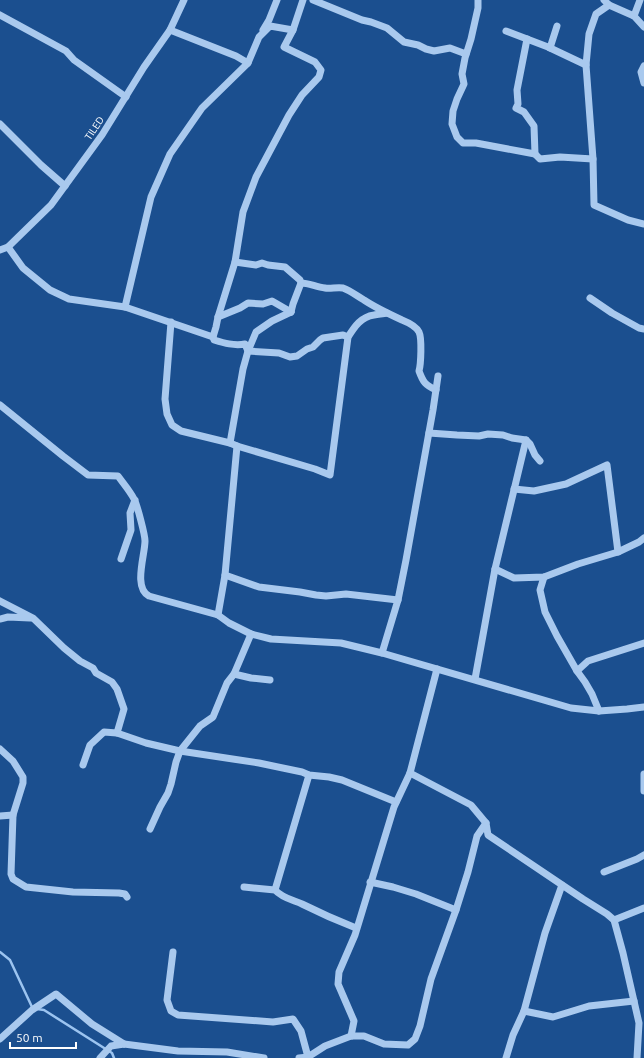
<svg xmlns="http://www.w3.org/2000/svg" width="644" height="1058" font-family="Ubuntu,sans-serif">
<rect width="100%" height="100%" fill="#1b4f8f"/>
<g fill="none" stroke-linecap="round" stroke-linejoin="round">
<g stroke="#9cc4f0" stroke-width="2.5">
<polyline points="0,952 10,960 32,1007"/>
<polyline points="37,1009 44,1010 112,1053 114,1058"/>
</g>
<g stroke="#a9c9ee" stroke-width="7">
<polyline points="313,0 362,20 371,22 387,28 404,42 418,45 426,49 434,51 450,48 466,54"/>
<polyline points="478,0 478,8 471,39 465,58 462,74 464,84 457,99 453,111 452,124 457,137 463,143 476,143 535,154"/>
<polyline points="604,0 609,5 634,16 644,27"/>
<polyline points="609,5 596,14 589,34 586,65 593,159 594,205 628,220 644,224"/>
<polyline points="0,15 66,51 74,60 126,97"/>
<polyline points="634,16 640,0"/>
<polyline points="170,30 236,56 248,63"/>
<polyline points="263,30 269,20 277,0"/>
<polyline points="506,31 548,47 586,65"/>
<polyline points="527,39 517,90 518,104 516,108 524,112 534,126 535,154 540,159 560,157 593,159"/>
<polyline points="550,48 557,26"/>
<polyline points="644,66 641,72 644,83"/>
<polyline points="0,124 41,165 65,186"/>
<polyline points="8,247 23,268 50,290 69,299 125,307 213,337 216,327 218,317 235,262 243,212 256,177 289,115 302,95 319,77 321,70 315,62 284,47 293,30 303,0"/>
<polyline points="0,250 8,247 51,205 102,135 144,67 170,30 184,0"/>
<polyline points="235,262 256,265 262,263 268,265 285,267 300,280 301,283 293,304 291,312"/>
<path d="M301 283C309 283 316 287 325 288 330 289 337 287 343 288 351 291 357 296 364 300 376 308 389 314 402 320 407 322 416 326 419 332 422 338 421 364 419 371 423 382 425 385 436 390"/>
<polyline points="590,298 612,313 639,328 644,329"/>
<polyline points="125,307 151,197 170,154 202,108 248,63 259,37 270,26 293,30"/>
<polyline points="218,317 240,308 248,303 263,304 272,301 291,312"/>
<path d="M171 322 165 399 167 414 172 425 181 431 230 443 237 446 315 469 330 475 348 337C355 326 361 317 374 315 379 314 383 314 387 313"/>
<path d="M213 337 214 340C224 343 234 346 245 344L248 351 279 353 290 357 297 356 307 349 313 347 320 340 323 338 343 335 348 337"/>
<path d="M0 405 63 456 88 475 118 476C123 483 130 491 134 499 137 504 145 535 145 541 145 555 133 588 149 596L218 615 229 623 251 634 271 639 341 643 382 653 571 708 599 711 627 709 644 707"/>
<polyline points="429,433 457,435 479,436 488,434 503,435 512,438 526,440 530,444 535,455 540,461"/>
<polyline points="230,443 243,369 248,351 256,332 272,321 291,312"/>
<polyline points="514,489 534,491 566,484 607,465 618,552"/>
<polyline points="121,559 131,530 130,513 135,500"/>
<polyline points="495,569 514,578 544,577 578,564 618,552 639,542 644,538"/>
<polyline points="225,575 259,587 300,592 316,595 326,596 346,594 398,600"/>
<polyline points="544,577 540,590 545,612 557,636 577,671 585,682 592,694 599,711"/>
<polyline points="0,601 33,618 64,648 80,661 93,668 96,673 112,682 117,689 124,709 117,733 146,743 180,751 259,763 302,772 309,775 329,777 342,780 396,802"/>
<polyline points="218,615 225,575 237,446"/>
<polyline points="0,619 8,617 30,618"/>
<polyline points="382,653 398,600 406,560 433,410 438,376"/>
<polyline points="577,671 588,661 644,643"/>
<polyline points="234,674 251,678 270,680"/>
<polyline points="475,679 495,569 526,440"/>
<polyline points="0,749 13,761 23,777 23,783 13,815 11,874 13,879 26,887 73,892 119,893 125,894 127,897"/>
<polyline points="83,765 90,745 104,732 117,733"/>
<polyline points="410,773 471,805 486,823 488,835 583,899 607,914 614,920 623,953 639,1023 637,1058"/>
<polyline points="644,774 644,791"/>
<polyline points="0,816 13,815"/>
<polyline points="150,829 160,807 168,793 171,784 176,762 180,751 200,726 213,717 227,683 234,674 251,634"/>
<polyline points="604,872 637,859 644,855"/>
<polyline points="370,882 393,887 416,894 456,910"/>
<path d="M244 887 275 890C282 898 293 900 302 904 320 913 338 921 356 928"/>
<polyline points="275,890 309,775"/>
<polyline points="614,920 644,908"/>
<polyline points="173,952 167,1000 171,1011 178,1015 273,1022 293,1019 301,1031 308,1057"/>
<polyline points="524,1011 553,1017 589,1006 634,1001"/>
<polyline points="351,1036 354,1021 338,984 339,972 355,935 394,807 410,773 437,669"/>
<polyline points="0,1039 32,1010 56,994 92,1024 124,1044"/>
<polyline points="100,1058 111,1046 124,1044 178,1051 227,1052 264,1058"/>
<polyline points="299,1058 308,1057 325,1046 351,1036 364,1036 384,1044 408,1045 415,1039 420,1026 431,979 456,910 468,872 477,836 486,823"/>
<polyline points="506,1058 513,1035 524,1011 545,933 562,885"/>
</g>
</g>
<g text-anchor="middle" stroke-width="3" stroke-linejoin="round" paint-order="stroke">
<g font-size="10" fill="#fff" stroke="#1b4f8f">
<text transform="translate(94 128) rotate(-56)" y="4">TILED</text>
</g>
</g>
<path d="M10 1042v6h66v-6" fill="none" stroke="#ffffff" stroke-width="2"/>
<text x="16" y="1042" font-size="12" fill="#ffffff" stroke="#1b4f8f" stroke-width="3" paint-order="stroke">50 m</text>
</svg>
